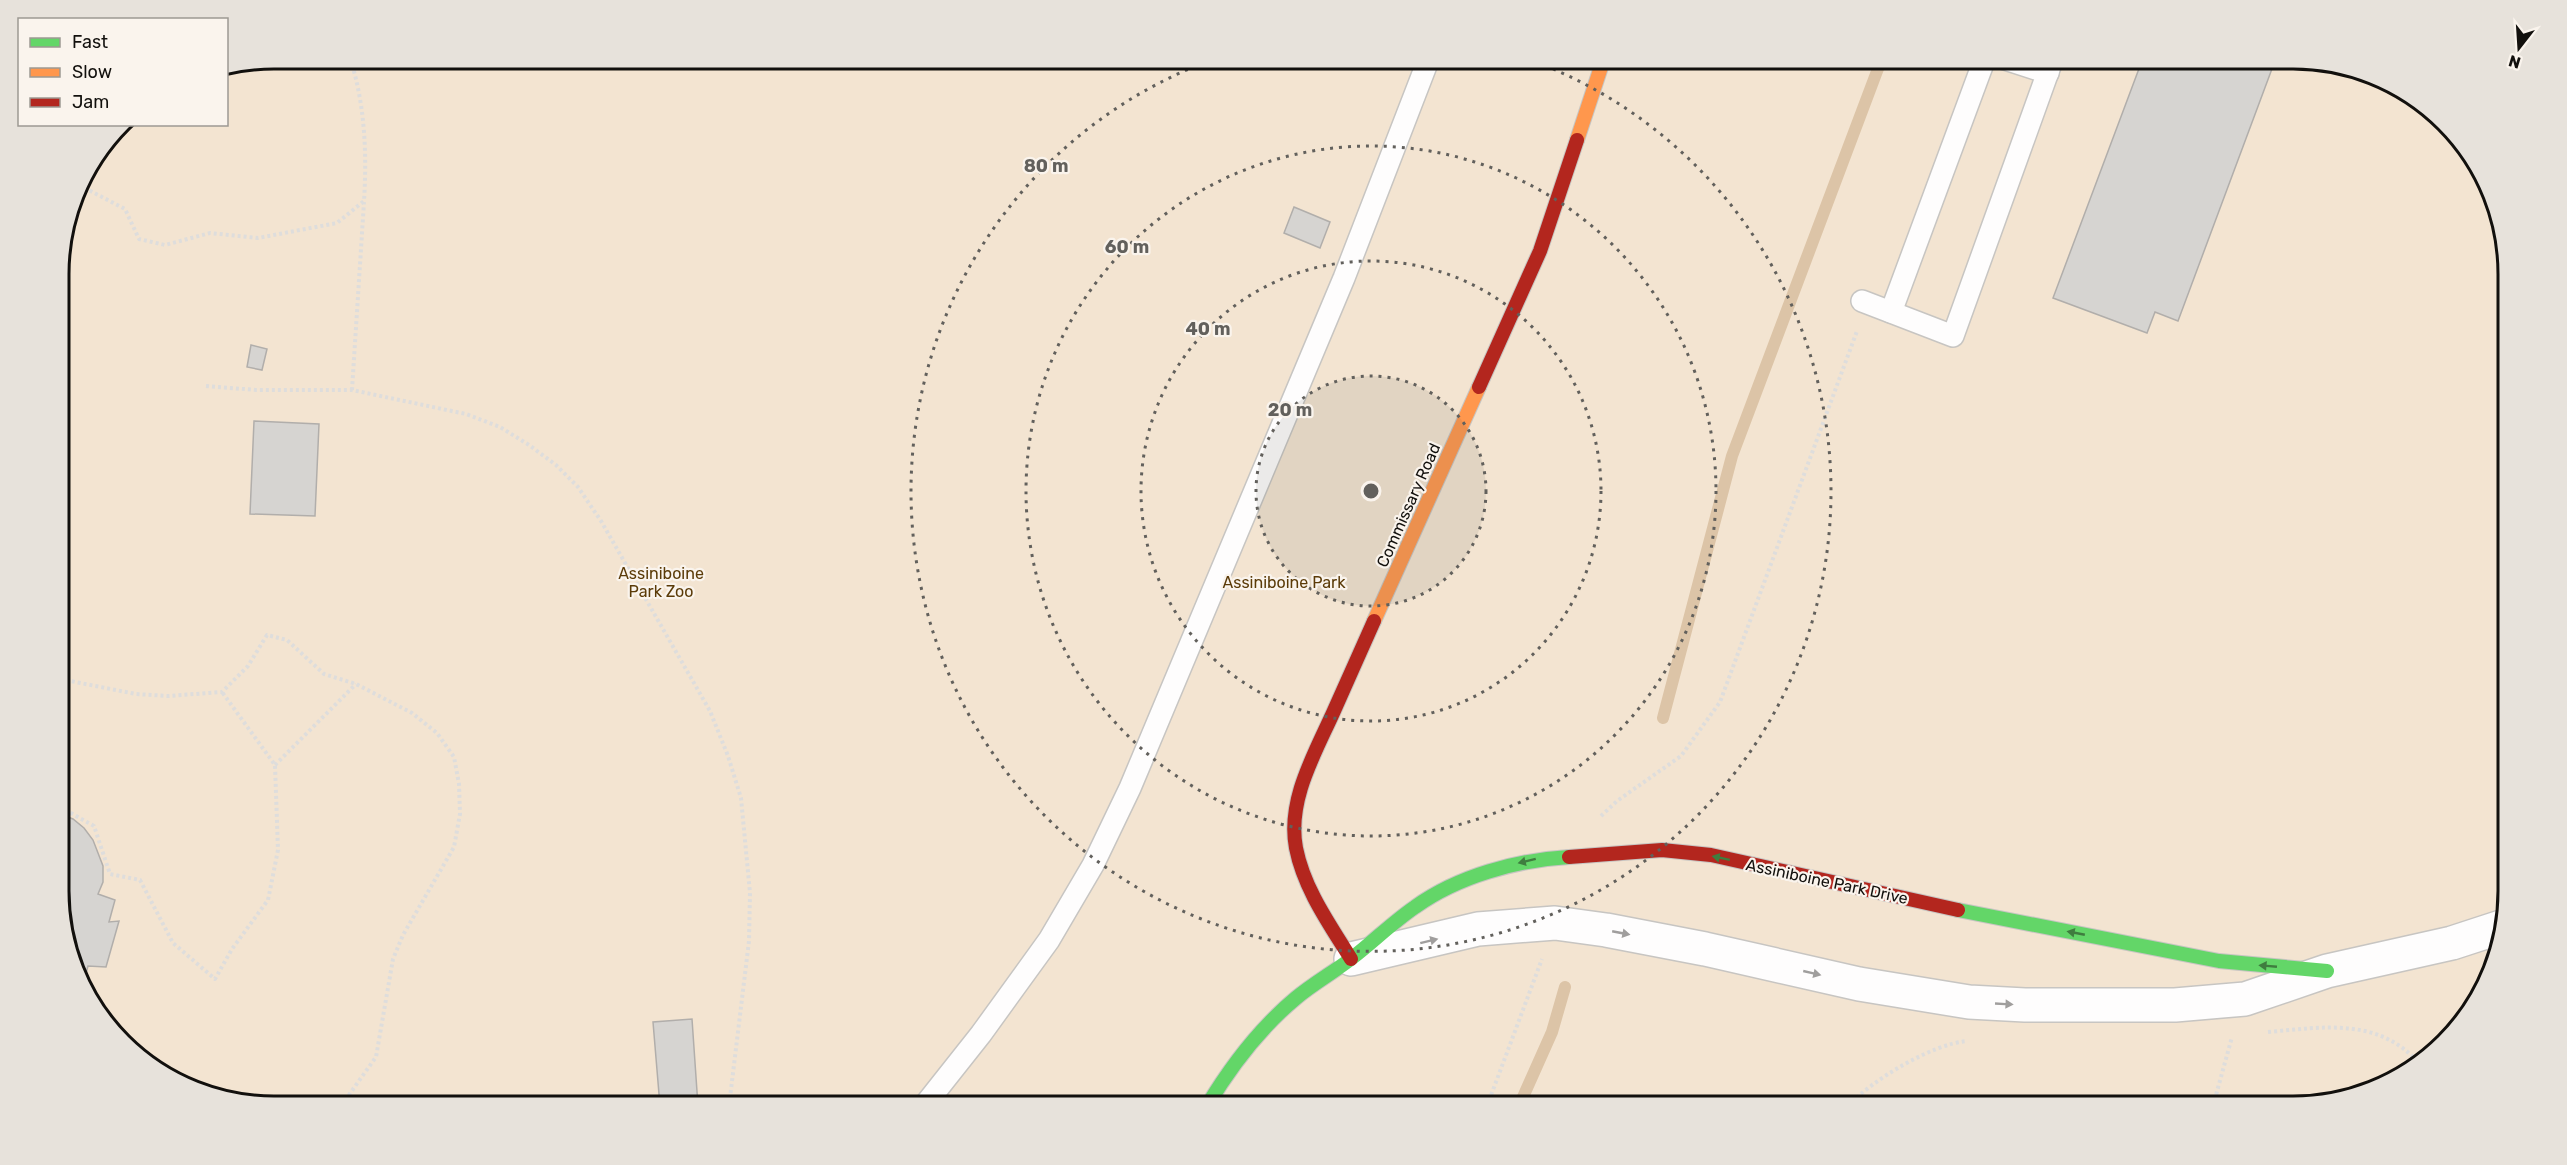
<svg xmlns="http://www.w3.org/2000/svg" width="2567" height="1165" font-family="Rubik,sans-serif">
<rect width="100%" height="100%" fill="#f7f4f0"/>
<polygon fill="#f3e4d1" points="274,58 2293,59 2375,75 2464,143 2507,247 2508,891 2492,973 2424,1062 2362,1095 2306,1106 274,1106 192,1090 103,1022 60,919 59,260 81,179 122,125 226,124 227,68"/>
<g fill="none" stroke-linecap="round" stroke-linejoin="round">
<g stroke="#dcc4a7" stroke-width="12">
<polyline points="1663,718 1732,456 1882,58"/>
<polyline points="1519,1106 1552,1032 1565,987"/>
</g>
</g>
<g fill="#d6d4d1" stroke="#b1aeab" stroke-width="1.5">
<polygon points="2143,58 2276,58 2178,321 2155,312 2147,333 2053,298"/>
<polygon points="1294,207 1330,222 1320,248 1284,233"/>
<polygon points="251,345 267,349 262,370 247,367"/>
<polygon points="254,421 319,424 315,516 250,514"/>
<polygon points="60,814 73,819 84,828 93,840 103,866 103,882 98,894 115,900 109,922 119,921 106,967 88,966 85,977 60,919"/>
<polygon points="692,1019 698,1106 660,1106 653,1022"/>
</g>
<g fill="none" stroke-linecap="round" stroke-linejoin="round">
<g stroke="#c7c5c2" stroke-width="24">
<g id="lane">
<polyline points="2002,58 2048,73"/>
<polyline points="1862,301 1953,336 2053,58"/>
<polyline points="1891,312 1985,58"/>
<polyline points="924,1106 981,1034 1049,940 1093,865 1130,788 1344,278 1429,58"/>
</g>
</g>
<g stroke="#c7c5c2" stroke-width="36">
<polyline id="street" points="1351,959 1478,929 1555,923 1606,930 1705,949 1859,984 1969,1002 2025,1005 2175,1005 2245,999 2327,971 2452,943 2501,927"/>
</g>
<g stroke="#c7c5c2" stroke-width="16">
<g id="fast">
<polyline points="1958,910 2219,961 2327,971"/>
<path d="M1207 1106C1231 1066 1260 1028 1296 998 1314 983 1334 972 1352 958 1373 942 1393 922 1415 907 1458 876 1517 860 1569 857"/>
</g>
</g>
<g stroke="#c7c5c2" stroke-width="16">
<g id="slow">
<polyline points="1577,140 1604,58"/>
<polyline points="1374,621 1479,387"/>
</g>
</g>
<g stroke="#c7c5c2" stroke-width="16">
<g id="jam">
<polyline points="1479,387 1540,251 1577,140"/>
<polyline points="1569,857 1662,850 1711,855 1958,910"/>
<path d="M1351 959C1330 925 1304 889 1296 848 1287 801 1314 755 1333 713 1347 682 1360 652 1374 621"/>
</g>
</g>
<g stroke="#dedddc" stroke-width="4" stroke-dasharray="3 3" stroke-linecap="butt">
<path d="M79 185 125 209 139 239 165 245 210 233 258 238 337 223 364 201C367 153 365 104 350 58"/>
<polyline points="206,386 256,390 352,390 466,414 500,427 529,445 556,465 578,487 601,521 710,711 728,756 741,798 750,893 749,941 729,1106"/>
<polyline points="352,390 364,202"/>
<polyline points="60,679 136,694 168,696 222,692 248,666 267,635 287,640 324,674 356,684 412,713 437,733 454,757 459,784 460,814 454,847 403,935 393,959 376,1057 341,1106"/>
<polyline points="275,765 356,684"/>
<polyline points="60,807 94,826 110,874 140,880 173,943 215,979 232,949 268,900 278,850 275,765 222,692"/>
<polyline points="1601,816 1617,801 1681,756 1720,702 1857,331"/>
<path d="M2268 1032C2325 1027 2378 1017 2420 1064"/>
<polyline points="1487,1106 1542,959"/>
<path d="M1848 1106C1872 1080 1932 1044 1967 1041"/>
<polyline points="2213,1106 2232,1037"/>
</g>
<use href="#lane" stroke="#fefdfd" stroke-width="21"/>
<use href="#street" stroke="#fefdfd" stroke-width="33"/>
<use href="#fast" stroke="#63d668" stroke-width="14"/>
<use href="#slow" stroke="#ff974d" stroke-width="14"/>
<use href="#jam" stroke="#b3261e" stroke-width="14"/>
</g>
<defs><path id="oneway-solid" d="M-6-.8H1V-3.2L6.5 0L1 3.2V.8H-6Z" transform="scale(1.5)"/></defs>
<g fill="#3f7d3f">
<use href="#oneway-solid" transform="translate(1721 858) rotate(-168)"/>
<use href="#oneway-solid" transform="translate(1527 861) rotate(166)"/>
<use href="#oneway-solid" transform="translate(2076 933) rotate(-169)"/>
<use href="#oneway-solid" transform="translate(2268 966) rotate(-175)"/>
</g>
<g fill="#a09e9d">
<use href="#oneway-solid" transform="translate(1621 933) rotate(11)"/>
<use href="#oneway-solid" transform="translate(1429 941) rotate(-14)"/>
<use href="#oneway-solid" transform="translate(1812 973) rotate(13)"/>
<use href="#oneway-solid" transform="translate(2004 1004) rotate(3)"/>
</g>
<circle cx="1371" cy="491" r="115" fill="#62605c" fill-opacity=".12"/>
<g fill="none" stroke="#62605c" stroke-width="3" stroke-dasharray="3 6">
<circle cx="1371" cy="491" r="115"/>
<circle cx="1371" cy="491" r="230"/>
<circle cx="1371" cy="491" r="345"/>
<path d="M1528 59A460 460 0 1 1 1214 59"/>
</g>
<g text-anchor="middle" stroke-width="4.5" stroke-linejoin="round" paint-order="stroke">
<g font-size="16" fill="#12100d" stroke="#faf4ed">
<text transform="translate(1408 505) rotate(-66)" y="6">Commissary Road</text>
<text transform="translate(1827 881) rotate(12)" y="6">Assiniboine Park Drive</text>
</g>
<g font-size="16" fill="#5b3b08" stroke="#faf4ed">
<text x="661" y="579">Assiniboine<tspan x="661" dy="18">Park Zoo</tspan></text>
<text x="1284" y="588">Assiniboine Park</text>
</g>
</g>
<path d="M0 0H2567V1165H0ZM274 69H2293A205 205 0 0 1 2498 274V891A205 205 0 0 1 2293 1096H274A205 205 0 0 1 69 891V274A205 205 0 0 1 274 69Z" fill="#e7e2db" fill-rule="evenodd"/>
<path fill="none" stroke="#12100d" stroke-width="3" d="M274 69H2293A205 205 0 0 1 2498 274V891A205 205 0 0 1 2293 1096H274A205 205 0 0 1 69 891V274A205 205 0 0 1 274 69Z"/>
<circle cx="1371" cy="491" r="9" fill="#62605c" stroke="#faf4ed" stroke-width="3"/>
<g font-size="18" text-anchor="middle" font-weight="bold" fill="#62605c" stroke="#faf4ed" stroke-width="4.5" stroke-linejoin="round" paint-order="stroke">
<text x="1046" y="172">80 m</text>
<text x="1127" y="253">60 m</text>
<text x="1208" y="335">40 m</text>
<text x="1290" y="416">20 m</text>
</g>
<rect x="18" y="18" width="210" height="108" fill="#faf4ed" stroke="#9d9993" stroke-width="1.5"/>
<rect x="30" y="38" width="30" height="9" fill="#63d668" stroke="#9d9993" stroke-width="1.5"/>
<text x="72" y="48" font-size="18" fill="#12100d">Fast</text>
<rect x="30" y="68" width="30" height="9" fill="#ff974d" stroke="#9d9993" stroke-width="1.5"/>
<text x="72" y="78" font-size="18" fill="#12100d">Slow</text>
<rect x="30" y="98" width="30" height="9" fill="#b3261e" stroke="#9d9993" stroke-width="1.5"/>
<text x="72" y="108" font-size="18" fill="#12100d">Jam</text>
<g transform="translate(2519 48) rotate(197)" stroke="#faf4ed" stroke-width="4.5" paint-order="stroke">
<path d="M0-4.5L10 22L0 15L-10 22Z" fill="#12100d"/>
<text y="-9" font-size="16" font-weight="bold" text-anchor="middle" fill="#12100d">N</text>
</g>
</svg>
